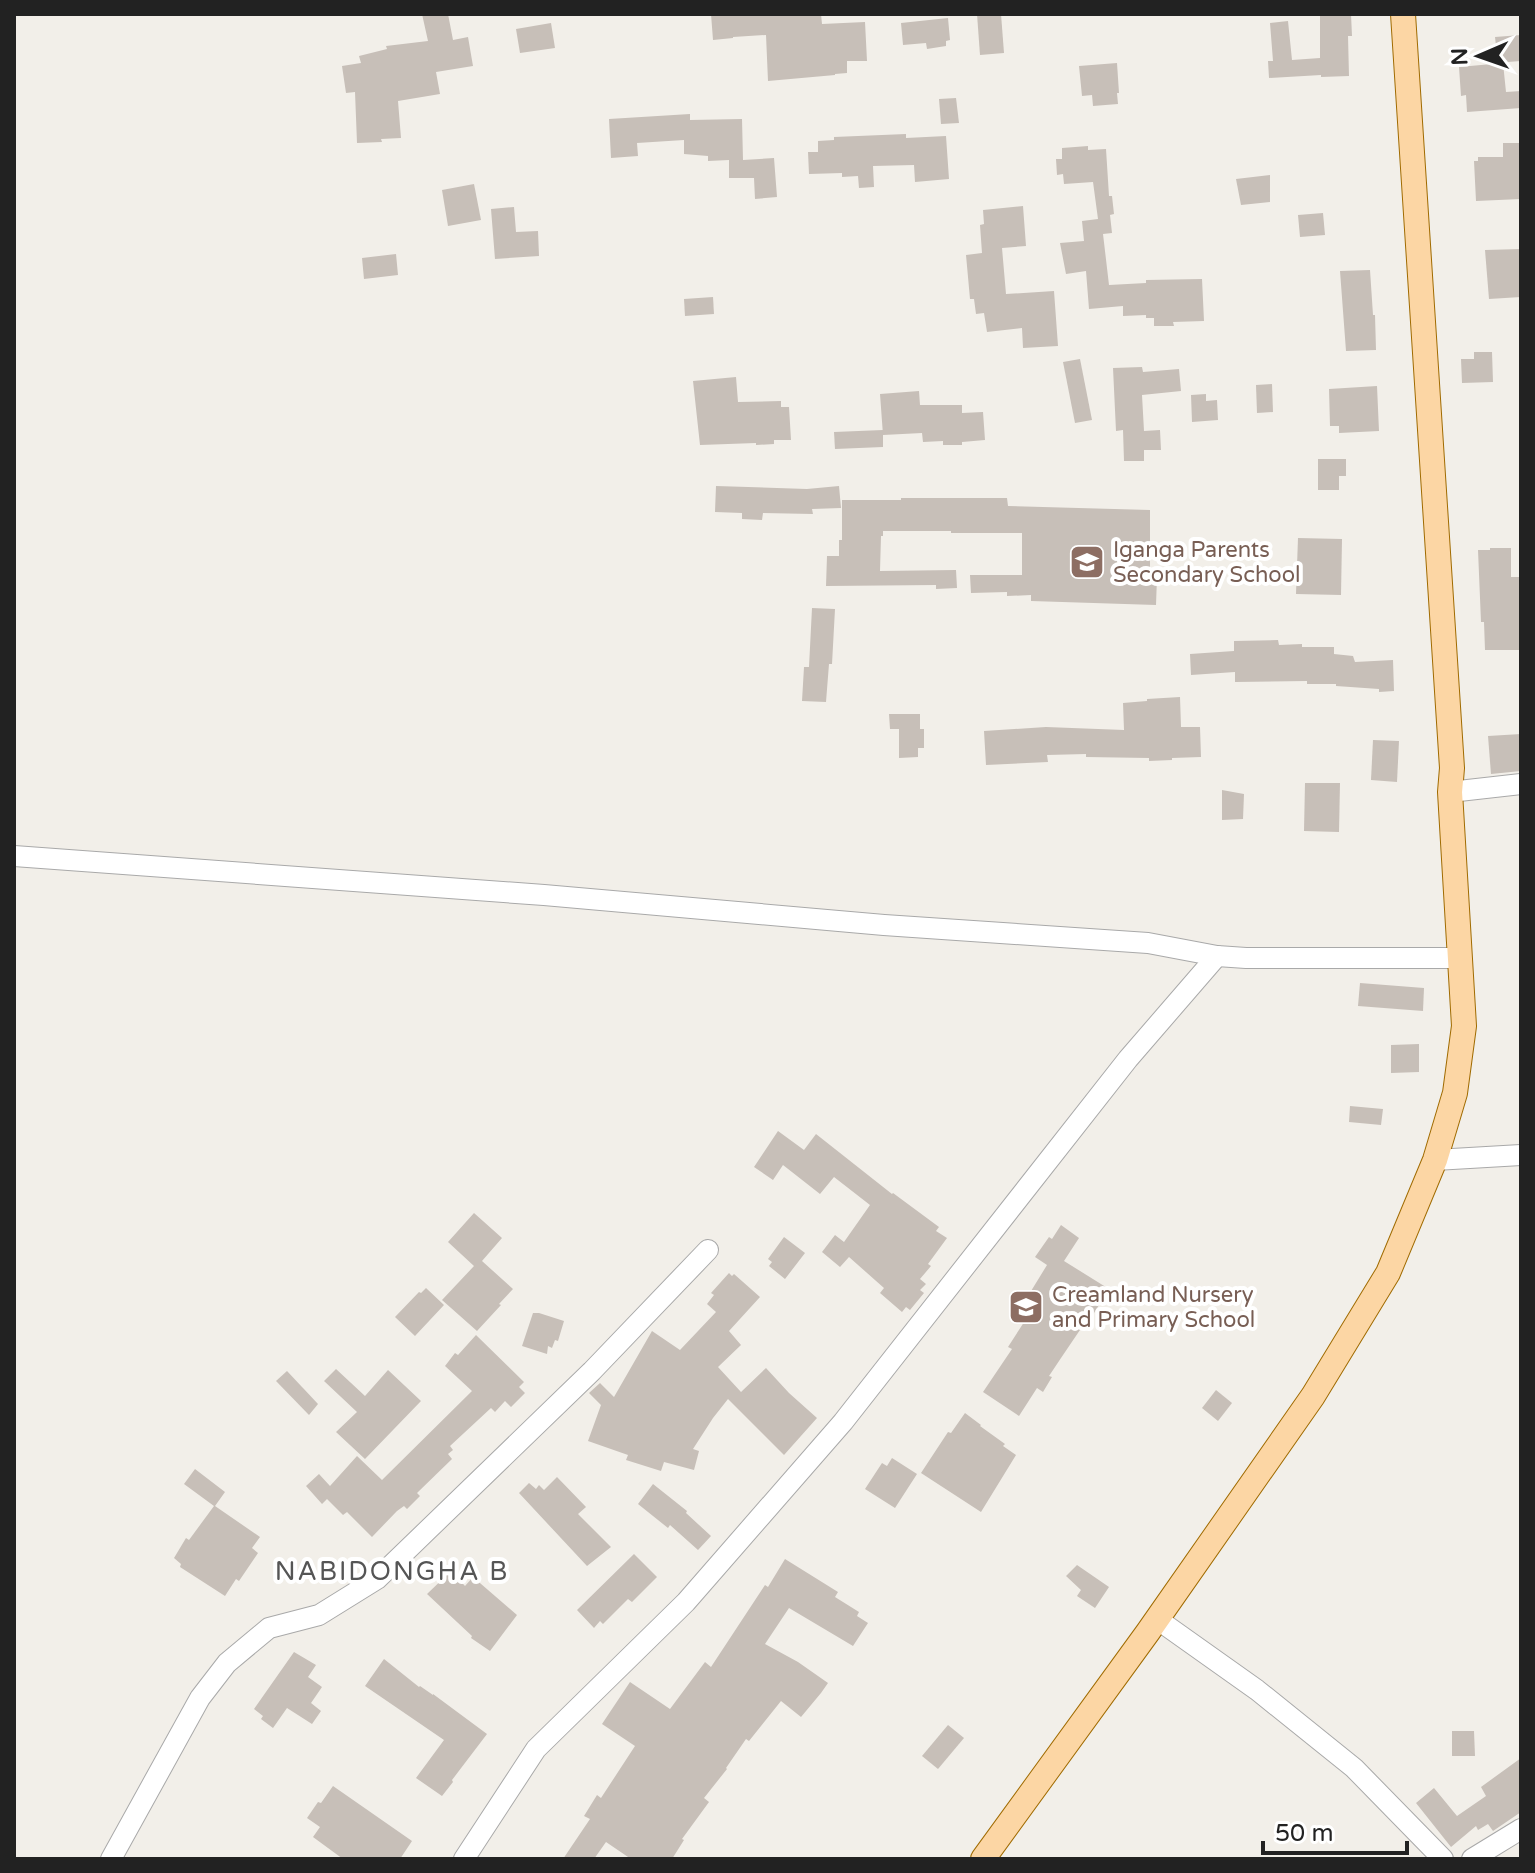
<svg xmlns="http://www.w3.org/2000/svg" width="1535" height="1873" font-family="'Varela Round',sans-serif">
<rect width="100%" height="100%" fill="#f2efe9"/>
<g fill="#c7bfb8">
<polygon points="422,14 448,14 453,40 468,37 473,66 436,72 440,94 398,101 401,138 381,139 382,142 357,143 355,92 346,93 342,66 361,63 359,56 387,49 386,46 428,41"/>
<polygon points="711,14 821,14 822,24 865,22 867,61 847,61 847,73 835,74 835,75 768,81 766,35 733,37 733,38 713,40"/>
<polygon points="977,14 1001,14 1004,53 980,55"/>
<polygon points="1320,14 1351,14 1352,36 1348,36 1349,76 1321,77 1321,75 1269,78 1268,61 1273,61 1270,23 1288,21 1292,60 1320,58"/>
<polygon points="948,18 950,40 946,41 946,46 927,49 926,43 903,45 901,23"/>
<polygon points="551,23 555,48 520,53 516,29"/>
<polygon points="1521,35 1521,61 1494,63 1492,46 1496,46 1495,37"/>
<polygon points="1117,63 1119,93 1117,93 1118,104 1093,106 1092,95 1082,96 1079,66"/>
<polygon points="1503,63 1506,92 1521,91 1521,108 1467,112 1466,95 1461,96 1459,67"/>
<polygon points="956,98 959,123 941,124 939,99"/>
<polygon points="690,114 690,120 742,119 743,160 774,158 777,197 755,199 754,178 729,178 729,160 708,161 708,156 684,154 684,140 637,143 638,156 611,158 609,119"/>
<polygon points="906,134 906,138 946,136 949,179 915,182 914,165 873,166 874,187 859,188 858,176 842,177 842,173 809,174 808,152 818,152 818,141 834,140 834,137"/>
<polygon points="1503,143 1521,143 1521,199 1476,201 1474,161 1478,161 1478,157 1503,157"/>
<polygon points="1088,146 1088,150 1106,149 1109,196 1112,196 1114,214 1110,215 1112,233 1103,234 1109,285 1146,283 1146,280 1202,279 1204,321 1173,322 1174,326 1154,326 1154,318 1146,318 1146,315 1123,316 1123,306 1089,309 1086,271 1066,274 1060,243 1084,241 1082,221 1098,219 1093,182 1064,184 1063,174 1057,175 1056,159 1062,159 1062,148"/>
<polygon points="1270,175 1270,202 1241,205 1236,179"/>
<polygon points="474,184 481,220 448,226 442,190"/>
<polygon points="1023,206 1026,246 1002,248 1006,294 1054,291 1058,346 1023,348 1022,328 987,332 984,313 976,314 974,299 970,299 966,255 982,253 980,225 984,224 983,210"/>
<polygon points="514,207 516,232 538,231 539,256 495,259 491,209"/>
<polygon points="1323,213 1325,235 1300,237 1298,215"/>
<polygon points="1521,249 1521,297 1489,299 1485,250"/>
<polygon points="396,254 398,275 364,279 362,258"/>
<polygon points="1370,270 1373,315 1375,315 1376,350 1346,351 1340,271"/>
<polygon points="713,297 714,314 685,316 684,299"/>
<polygon points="1474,352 1492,352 1493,382 1462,383 1461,359 1474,359"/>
<polygon points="1080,359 1092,420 1075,423 1063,362"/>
<polygon points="1142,367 1143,372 1179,369 1181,391 1142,395 1144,431 1160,430 1161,450 1144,450 1144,461 1124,461 1123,430 1116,431 1113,368"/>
<polygon points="736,377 738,402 781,401 781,407 789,407 791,440 774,440 774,444 756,445 756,443 700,445 693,381"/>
<polygon points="1272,384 1273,412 1257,413 1256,385"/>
<polygon points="1377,386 1379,431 1339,433 1339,426 1330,426 1329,389"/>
<polygon points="919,391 920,405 962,405 962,413 983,412 985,440 962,442 962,445 943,445 943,441 923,442 922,433 883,435 880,394"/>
<polygon points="1206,394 1206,401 1217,400 1218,420 1192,422 1191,395"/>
<polygon points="883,430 883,447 835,449 834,432"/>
<polygon points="1318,459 1346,459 1346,476 1339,476 1339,490 1318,490"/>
<polygon points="716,486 807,489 839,486 841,508 812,509 813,514 763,513 762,520 742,519 742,513 715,512"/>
<polygon points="901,498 1007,498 1008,506 1150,510 1150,577 1157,577 1156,605 1031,601 1031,595 1007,596 1007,592 971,593 970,575 1022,575 1022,533 951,533 951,531 883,531 883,536 881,536 880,571 956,570 957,588 936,589 936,585 826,586 827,556 839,556 839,540 842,540 842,500 901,500"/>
<polygon points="1298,538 1342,539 1341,595 1296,594"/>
<polygon points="1490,548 1511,548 1511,577 1521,577 1521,650 1485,650 1484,622 1481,622 1478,550 1490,550"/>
<polygon points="812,608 835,609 832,664 829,664 826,702 802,701 804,667 809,667"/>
<polygon points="1278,640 1279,645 1302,644 1302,647 1334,647 1334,654 1353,656 1355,662 1393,660 1394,691 1379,692 1379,689 1336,686 1336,684 1307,684 1307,681 1235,682 1235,672 1191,675 1190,654 1234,651 1234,641"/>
<polygon points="1180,697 1181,727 1200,727 1201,757 1172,758 1172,760 1149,761 1149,758 1086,757 1086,754 1047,755 1048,762 986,765 984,731 1046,727 1124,730 1123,703 1147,701 1147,699"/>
<polygon points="889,714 920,714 920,729 924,729 924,748 918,748 918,757 899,758 899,729 890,729"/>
<polygon points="1521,734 1521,771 1491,774 1488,736"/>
<polygon points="1373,740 1399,741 1397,782 1371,780"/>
<polygon points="1305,783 1340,783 1339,832 1304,831"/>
<polygon points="1222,790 1244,794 1243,819 1222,820"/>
<polygon points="1360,983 1424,988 1423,1011 1358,1006"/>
<polygon points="1419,1044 1419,1072 1391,1073 1391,1045"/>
<polygon points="1350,1106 1383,1109 1381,1125 1349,1122"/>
<polygon points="778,1131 804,1150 816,1134 892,1194 893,1193 939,1227 936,1231 947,1238 928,1264 931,1266 920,1279 926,1284 920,1290 924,1293 910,1310 906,1307 902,1312 880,1293 884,1288 849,1257 840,1267 822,1252 835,1235 844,1242 870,1205 834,1177 820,1194 783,1165 773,1180 754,1167"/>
<polygon points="474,1213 502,1238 482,1261 513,1289 499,1304 501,1305 477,1331 442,1300 474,1266 448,1242"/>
<polygon points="1061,1225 1079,1238 1064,1261 1109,1289 1084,1329 1082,1327 1061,1358 1049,1376 1052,1377 1043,1392 1037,1388 1019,1416 983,1392 1012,1349 1008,1347 1028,1316 1025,1314 1035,1300 1028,1296 1047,1265 1035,1257 1049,1237 1052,1239"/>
<polygon points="784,1237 805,1253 785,1279 769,1266 772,1262 768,1259"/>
<polygon points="729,1273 732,1276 734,1274 760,1297 729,1331 741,1345 718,1367 741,1392 766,1368 789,1393 817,1418 784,1455 728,1399 713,1418 693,1449 699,1451 694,1470 664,1462 661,1471 626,1460 628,1455 588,1441 601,1405 589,1393 600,1383 614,1397 652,1331 680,1350 716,1312 707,1304 714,1295 711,1293"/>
<polygon points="426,1288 444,1305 415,1336 395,1317 419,1292 421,1293"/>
<polygon points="533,1313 539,1313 564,1321 558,1341 555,1340 552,1348 548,1346 547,1354 522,1346"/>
<polygon points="476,1335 524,1382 519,1387 525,1393 511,1407 505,1401 495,1412 491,1408 450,1446 453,1450 448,1454 452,1459 417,1493 420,1496 407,1509 404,1506 397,1511 372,1537 347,1512 343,1515 327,1499 322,1504 306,1486 319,1474 330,1486 357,1456 382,1480 472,1391 445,1366 455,1353 458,1355"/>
<polygon points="336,1369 365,1396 388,1370 421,1401 365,1459 336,1432 357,1412 324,1381"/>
<polygon points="287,1371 318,1404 309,1415 276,1381"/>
<polygon points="1216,1390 1232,1403 1218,1421 1202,1408"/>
<polygon points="965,1413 981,1425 980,1426 1005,1444 1003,1446 1016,1455 981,1512 921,1473 948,1432 951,1433"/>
<polygon points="892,1458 917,1474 895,1508 865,1489 882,1463 887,1466"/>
<polygon points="195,1469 225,1492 215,1506 260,1537 252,1548 258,1553 239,1581 236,1579 225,1596 180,1567 181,1564 174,1558 186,1538 189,1540 214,1506 184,1484"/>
<polygon points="557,1477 586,1507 578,1514 611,1547 587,1566 519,1493 529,1483 536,1489 539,1485 544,1490"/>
<polygon points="653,1484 687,1511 686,1513 711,1536 698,1550 670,1525 668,1528 638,1504"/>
<polygon points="634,1554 657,1577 632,1602 628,1599 603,1624 600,1621 594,1628 577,1610"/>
<polygon points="785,1559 838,1592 835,1597 859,1612 857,1616 868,1623 853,1646 789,1608 765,1644 798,1662 828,1683 821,1693 801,1717 781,1701 749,1741 746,1739 726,1768 727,1769 704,1798 709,1802 682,1839 684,1840 672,1859 631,1859 606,1842 594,1859 563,1859 590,1819 584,1816 597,1795 601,1798 635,1746 602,1724 630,1682 670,1709 705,1662 711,1667 765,1585 768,1587"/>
<polygon points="1077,1565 1109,1587 1095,1608 1077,1596 1081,1590 1066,1576"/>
<polygon points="451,1571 465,1586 473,1577 517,1615 490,1651 471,1638 472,1636 427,1594"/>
<polygon points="294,1652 316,1665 308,1677 322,1687 311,1703 321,1711 312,1724 287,1708 273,1728 261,1719 263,1716 254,1709"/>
<polygon points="384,1659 419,1687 420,1686 433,1695 433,1694 487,1734 452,1780 453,1782 442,1796 416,1778 444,1740 365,1686"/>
<polygon points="948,1725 964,1738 938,1769 922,1756"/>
<polygon points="1452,1731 1474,1731 1475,1756 1452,1756"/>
<polygon points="1521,1758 1521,1812 1493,1831 1488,1824 1478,1830 1476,1826 1451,1847 1416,1803 1434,1788 1457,1816 1486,1796 1481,1787"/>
<polygon points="333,1786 412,1841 400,1859 343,1859 313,1837 320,1827 307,1818 318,1802 321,1803"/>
</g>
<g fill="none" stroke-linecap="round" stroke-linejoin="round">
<g stroke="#a9a9a9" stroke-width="22">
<g id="minor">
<polyline points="1450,792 1521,784"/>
<polyline points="14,856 544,895 884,925 1148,943 1217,956 1246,958 1461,958"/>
<polyline points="1435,1160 1521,1155"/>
<polyline points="1157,1619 1257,1690 1354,1768 1443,1859"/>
<polyline points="111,1859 200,1698 227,1663 269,1628 319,1615 377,1579 592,1371 708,1250"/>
<polyline points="464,1859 536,1749 686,1602 843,1422 1128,1059 1217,956"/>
<polyline points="1472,1859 1521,1829"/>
</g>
</g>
<g stroke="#a06b00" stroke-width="26">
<polyline id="major" points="983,1859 1148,1632 1313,1396 1388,1273 1435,1160 1455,1093 1464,1026 1450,792 1452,768 1403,14"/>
</g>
<use href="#minor" stroke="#fff" stroke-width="20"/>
<use href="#major" stroke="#fcd6a4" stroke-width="24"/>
</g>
<defs>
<g id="school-square" transform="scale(1.8)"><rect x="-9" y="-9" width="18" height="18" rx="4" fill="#8d6e63" stroke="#fff"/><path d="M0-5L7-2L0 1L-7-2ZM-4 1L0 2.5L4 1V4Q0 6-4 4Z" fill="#fff"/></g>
</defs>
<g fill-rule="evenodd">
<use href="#school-square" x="1087" y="562"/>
<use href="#school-square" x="1026" y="1307"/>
</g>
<g text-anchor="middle" stroke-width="8" stroke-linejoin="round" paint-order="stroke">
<g font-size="22" fill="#785e54" stroke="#fff" text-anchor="start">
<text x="1113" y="557">Iganga Parents<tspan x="1113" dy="25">Secondary School</tspan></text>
<text x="1052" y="1302">Creamland Nursery<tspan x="1052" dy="25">and Primary School</tspan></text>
</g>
<g font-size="26" letter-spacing="2" fill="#555" stroke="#fff">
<text x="392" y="1580">NABIDONGHA B</text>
</g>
</g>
<rect width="1535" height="1873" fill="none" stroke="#222222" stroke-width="32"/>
<g transform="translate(1479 56) rotate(268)" stroke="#ffffff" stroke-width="6" paint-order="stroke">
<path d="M0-6L14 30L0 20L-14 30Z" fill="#222222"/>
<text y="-12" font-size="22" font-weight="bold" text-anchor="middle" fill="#222222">N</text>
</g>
<path d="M1263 1841v12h144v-12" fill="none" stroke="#222222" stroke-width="4"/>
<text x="1275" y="1841" font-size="24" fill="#222222" stroke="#ffffff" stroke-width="6" paint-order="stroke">50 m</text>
</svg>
